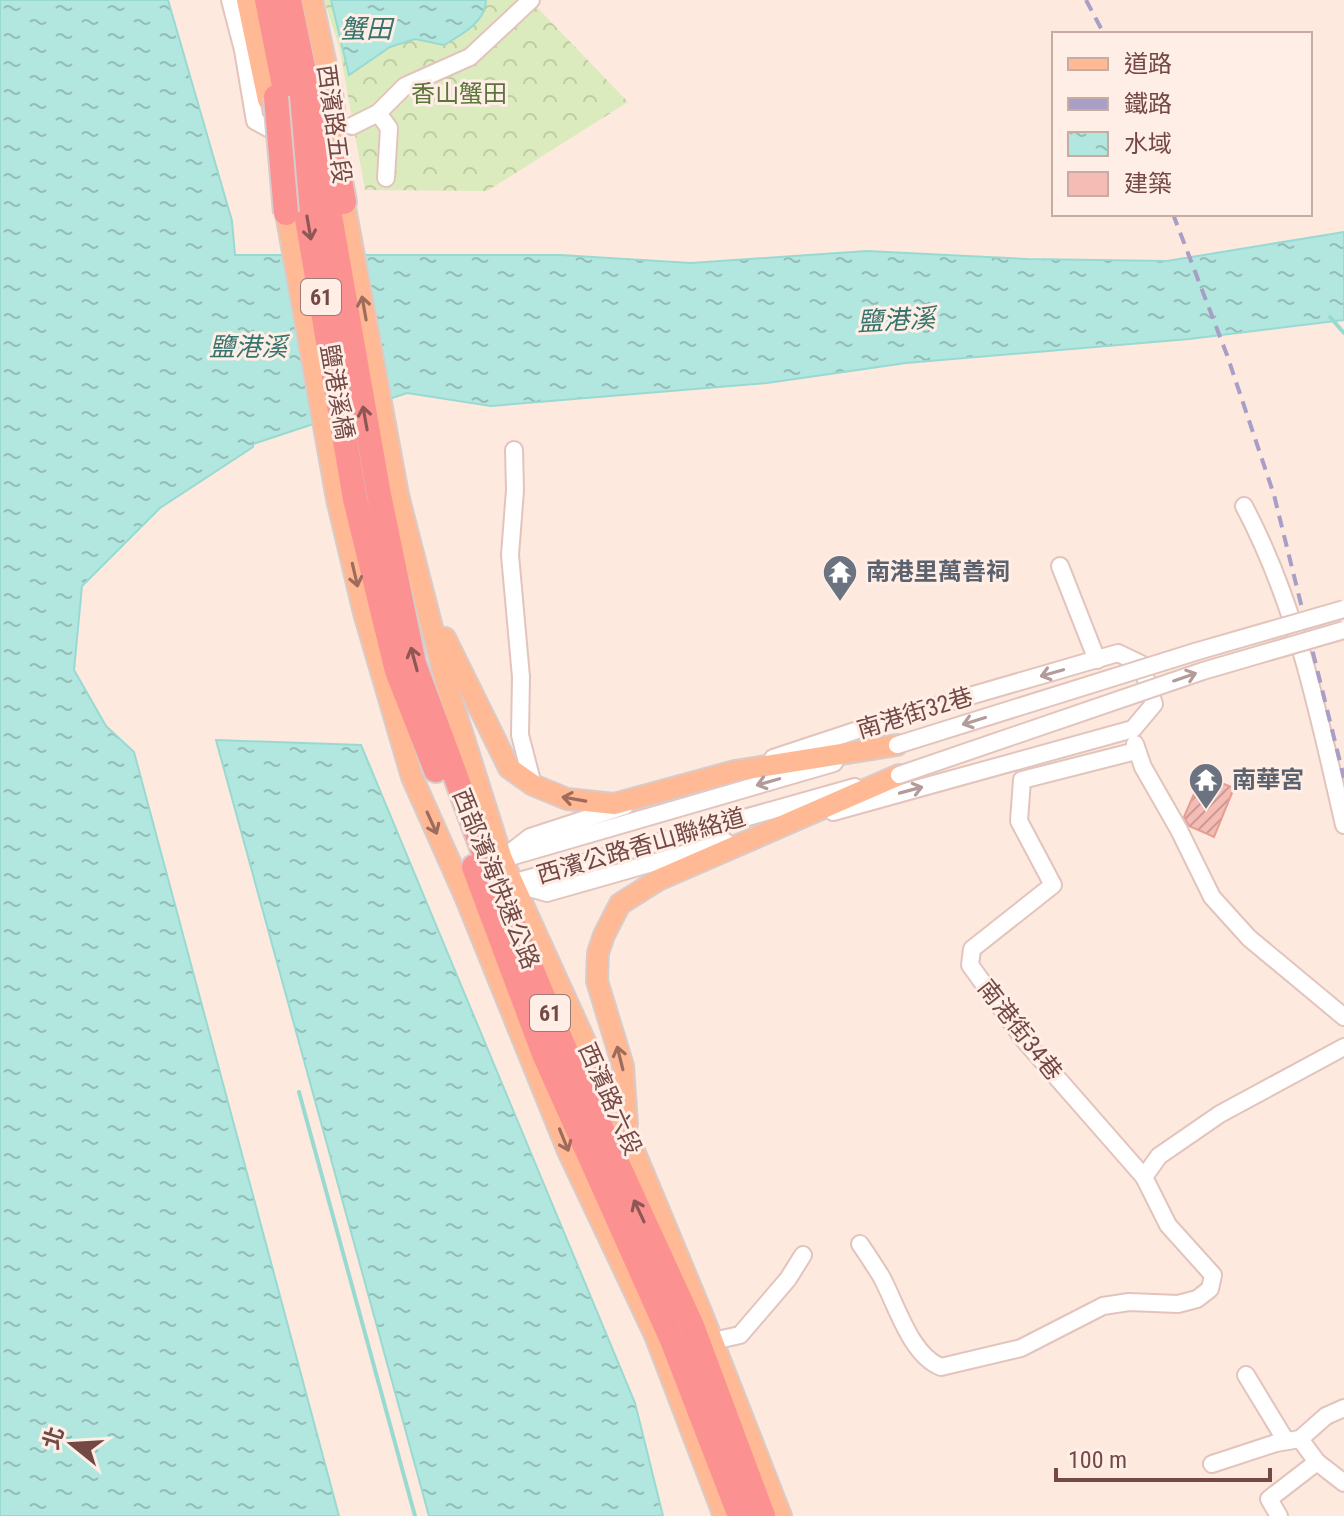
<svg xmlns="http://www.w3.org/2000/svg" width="1344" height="1516" font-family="'Roboto Condensed','Noto Sans TC',sans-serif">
<defs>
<pattern id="forest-crowns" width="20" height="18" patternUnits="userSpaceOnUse" patternTransform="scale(2)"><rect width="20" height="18" fill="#dcebbd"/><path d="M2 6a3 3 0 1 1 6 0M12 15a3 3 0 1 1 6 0" fill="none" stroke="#c0cba4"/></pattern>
<pattern id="water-ripples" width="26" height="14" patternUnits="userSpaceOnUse" patternTransform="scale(2)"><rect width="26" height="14" fill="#b2e7e0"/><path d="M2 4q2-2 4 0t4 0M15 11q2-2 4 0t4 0" fill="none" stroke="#95bdb7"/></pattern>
<pattern id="building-hatch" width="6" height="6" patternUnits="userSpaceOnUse" patternTransform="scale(2)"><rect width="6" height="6" fill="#f4bcb4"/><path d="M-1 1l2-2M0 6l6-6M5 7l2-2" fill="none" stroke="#ca9b94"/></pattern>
</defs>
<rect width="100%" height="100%" fill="#fde9de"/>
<polygon fill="url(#forest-crowns)" points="324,0 530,0 628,102 487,191 365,190 339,46"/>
<g fill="url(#water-ripples)" stroke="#98dad2" stroke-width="2">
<polygon points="0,0 168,0 232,221 235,255 560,255 691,263 867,251 1027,259 1167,261 1344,232 1344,320 1189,339 906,363 767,383 491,406 407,393 253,444 253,447 160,508 82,586 74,670 106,726 134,752 339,1516 0,1516"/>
<path d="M331 0H486C486 22 461 35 444 45L415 39 390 47 349 75Z"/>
<polygon points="216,740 361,745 635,1403 663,1516 429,1516"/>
</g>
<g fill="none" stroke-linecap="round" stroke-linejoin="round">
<g stroke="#98dad2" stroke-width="4">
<polyline points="1330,317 1344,333"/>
<polyline points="299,1092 415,1516"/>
</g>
</g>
<polygon fill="url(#building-hatch)" stroke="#e89d94" stroke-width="2" points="1202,775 1234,788 1214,837 1189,826 1184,817"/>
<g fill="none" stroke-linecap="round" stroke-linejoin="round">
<g stroke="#e3c4bd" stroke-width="20">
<g id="minor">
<polyline points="230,0 243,50 255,121 284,137"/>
<polyline points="378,113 389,128 386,178"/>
<polyline points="352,126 378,113 405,86 470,57 531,0"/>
<polyline points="514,450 515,490 510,555 521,677 520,735 533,785"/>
<path d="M1244 506C1297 606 1319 716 1344 825"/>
<polyline points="1060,566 1097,660"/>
<polyline points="1135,744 1143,767 1179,830 1212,897 1249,938 1344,1017"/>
<polyline points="1136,751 1022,780 1019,821 1053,885 972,949 970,965 1024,1040 1144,1177"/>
<polyline points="773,758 894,718 1118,653 1141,664 1154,704 1133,729 833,812"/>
<polyline points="510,857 834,763"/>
<polyline points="502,859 530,837 625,806"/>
<polyline points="512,883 855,787"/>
<polyline points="513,883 547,893 726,842"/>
<path d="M860 1244C867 1254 874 1265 881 1276 896 1303 910 1355 941 1367L1021 1348 1103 1306 1129 1302 1178 1304 1197 1299 1210 1289 1213 1275 1168 1225 1144 1177 1159 1156 1220 1114 1344 1047"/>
<polyline points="713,1341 740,1335 788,1279 803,1255"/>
<polyline points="1246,1375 1286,1441"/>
<polyline points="1317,1462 1300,1439 1326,1416 1344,1408"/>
<polyline points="1212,1464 1276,1443 1300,1439"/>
<polyline points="1279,1516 1269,1499 1317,1462 1344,1483"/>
</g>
</g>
<g stroke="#d8cccb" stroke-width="24">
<g id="major">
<polyline points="247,0 268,100"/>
<polyline points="312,0 332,93 344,202 398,495 446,682 502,859 628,1136 702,1314 781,1516"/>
<polyline points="286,213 337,499 364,613 412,777 465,896 568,1151 655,1335 724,1516"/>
<polyline points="445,638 509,768 533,785 567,799 614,804 735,771 897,745"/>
<polyline points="627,1124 623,1066 597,981 598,953 604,935 620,904 658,880 899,775"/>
</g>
</g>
<g stroke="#d8cccb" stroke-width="28">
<g id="highway">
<polyline points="267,0 286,96 355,499 397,671 436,770"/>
<polyline points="289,0 309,96 379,495 414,664 490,869 563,1045 692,1326 763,1516"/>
<polyline points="335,153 344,202"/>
<polyline points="474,867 544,1054 672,1340 740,1516"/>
</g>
</g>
<use href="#minor" stroke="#fff" stroke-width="16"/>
<use href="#major" stroke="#ffb994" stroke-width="20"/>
<use href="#highway" stroke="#fc9192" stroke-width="24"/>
<g stroke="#a89ec6" stroke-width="4" stroke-dasharray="12 8" stroke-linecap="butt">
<polyline points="1086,0 1104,34"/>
<polyline points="1173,214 1227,355 1274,495 1344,778"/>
</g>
<g stroke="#e3c4bd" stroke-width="20" stroke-linecap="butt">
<g id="minor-bridge">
<polyline points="897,745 1198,651 1344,609"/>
<polyline points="899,775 1203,671 1344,630"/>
</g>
</g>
<g stroke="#d8cccb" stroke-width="28" stroke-linecap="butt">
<polyline id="highway-bridge" points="276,97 286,213"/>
</g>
<use href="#minor-bridge" stroke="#fff" stroke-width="16"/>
<use href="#highway-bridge" stroke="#fc9192" stroke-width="24"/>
</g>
<defs><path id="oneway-shaft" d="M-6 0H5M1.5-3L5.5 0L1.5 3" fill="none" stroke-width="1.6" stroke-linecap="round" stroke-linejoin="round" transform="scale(2)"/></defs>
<g stroke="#8f5754">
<use href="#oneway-shaft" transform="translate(309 228) rotate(80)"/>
<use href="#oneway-shaft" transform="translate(365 418) rotate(-100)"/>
<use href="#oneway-shaft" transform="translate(414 659) rotate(-105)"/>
<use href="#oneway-shaft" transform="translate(639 1211) rotate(-115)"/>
</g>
<g stroke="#9e6b5d">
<use href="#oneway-shaft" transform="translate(364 308) rotate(-100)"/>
<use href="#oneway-shaft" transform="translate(355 575) rotate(77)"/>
<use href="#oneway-shaft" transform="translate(574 799) rotate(-170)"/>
<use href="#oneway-shaft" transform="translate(432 823) rotate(66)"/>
<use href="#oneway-shaft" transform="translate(620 1058) rotate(-104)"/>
<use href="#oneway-shaft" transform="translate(564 1140) rotate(68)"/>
</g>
<g stroke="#b39b99">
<use href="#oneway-shaft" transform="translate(1052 673) rotate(164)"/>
<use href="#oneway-shaft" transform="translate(1185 677) rotate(-19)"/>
<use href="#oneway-shaft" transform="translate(974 721) rotate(163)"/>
<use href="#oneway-shaft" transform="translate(768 782) rotate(164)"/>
<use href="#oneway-shaft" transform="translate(911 790) rotate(-15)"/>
</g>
<defs>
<g id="temple-pin" transform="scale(1.8)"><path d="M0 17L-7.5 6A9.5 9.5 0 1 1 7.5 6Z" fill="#6b7280" stroke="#ffeee6"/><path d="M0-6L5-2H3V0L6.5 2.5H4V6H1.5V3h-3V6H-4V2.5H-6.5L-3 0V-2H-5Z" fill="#fff"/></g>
</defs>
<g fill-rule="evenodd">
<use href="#temple-pin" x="840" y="572"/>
<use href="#temple-pin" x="1206" y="780"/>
</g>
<g text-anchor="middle" stroke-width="6" stroke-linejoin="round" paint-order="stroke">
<g fill="#ffeee6" stroke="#9e7a75" stroke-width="2">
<rect x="301" y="279" width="40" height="36" rx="6"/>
<rect x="530" y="995" width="40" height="36" rx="6"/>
</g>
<g font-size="22" font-weight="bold" fill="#744945">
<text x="321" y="305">61</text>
<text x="550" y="1021">61</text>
</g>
<g font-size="24" fill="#5c753b" stroke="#ffeee6">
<text x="459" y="102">香山蟹田</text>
</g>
<g font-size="24" fill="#744945" stroke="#ffeee6">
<text transform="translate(334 124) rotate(82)" y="8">西濱路五段</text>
<text transform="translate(337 392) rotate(80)" y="8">鹽港溪橋</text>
<text transform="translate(915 713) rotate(-17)" y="8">南港街32巷</text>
<text transform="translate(641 846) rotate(-16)" y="8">西濱公路香山聯絡道</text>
<text transform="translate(496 879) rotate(68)" y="8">西部濱海快速公路</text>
<text transform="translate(1020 1030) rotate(52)" y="8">南港街34巷</text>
<text transform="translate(610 1099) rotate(66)" y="8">西濱路六段</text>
</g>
<g font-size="24" font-weight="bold" fill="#5b616d" stroke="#ffeee6" text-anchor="start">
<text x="866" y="580">南港里萬善祠</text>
<text x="1232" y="788">南華宮</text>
</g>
<g font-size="26" font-style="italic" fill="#36746d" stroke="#ffeee6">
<text x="366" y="38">蟹田</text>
<text transform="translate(896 320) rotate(-3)" y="9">鹽港溪</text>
<text x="248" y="356">鹽港溪</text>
</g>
</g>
<rect x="1052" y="32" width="260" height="184" fill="#ffeee6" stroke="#c7aca6" stroke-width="2"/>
<rect x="1068" y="58" width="40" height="12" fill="#ffb994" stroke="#c7aca6" stroke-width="2"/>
<text x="1124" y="72" font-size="24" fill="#744945">道路</text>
<rect x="1068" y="98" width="40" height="12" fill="#a89ec6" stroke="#c7aca6" stroke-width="2"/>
<text x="1124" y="112" font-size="24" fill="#744945">鐵路</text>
<rect x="1068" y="132" width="40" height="24" fill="url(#water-ripples)" stroke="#c7aca6" stroke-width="2"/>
<text x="1124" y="152" font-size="24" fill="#744945">水域</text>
<rect x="1068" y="172" width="40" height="24" fill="#f4bcb4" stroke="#c7aca6" stroke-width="2"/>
<text x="1124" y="192" font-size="24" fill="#744945">建築</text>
<g transform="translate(72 1444) rotate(288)" stroke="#ffeee6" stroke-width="6" paint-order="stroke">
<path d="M0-6L14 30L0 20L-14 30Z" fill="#744945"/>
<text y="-12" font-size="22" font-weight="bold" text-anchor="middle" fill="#744945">北</text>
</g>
<path d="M1056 1468v12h214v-12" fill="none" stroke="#744945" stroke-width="4"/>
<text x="1068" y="1468" font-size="24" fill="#744945" stroke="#ffeee6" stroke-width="6" paint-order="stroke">100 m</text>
</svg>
